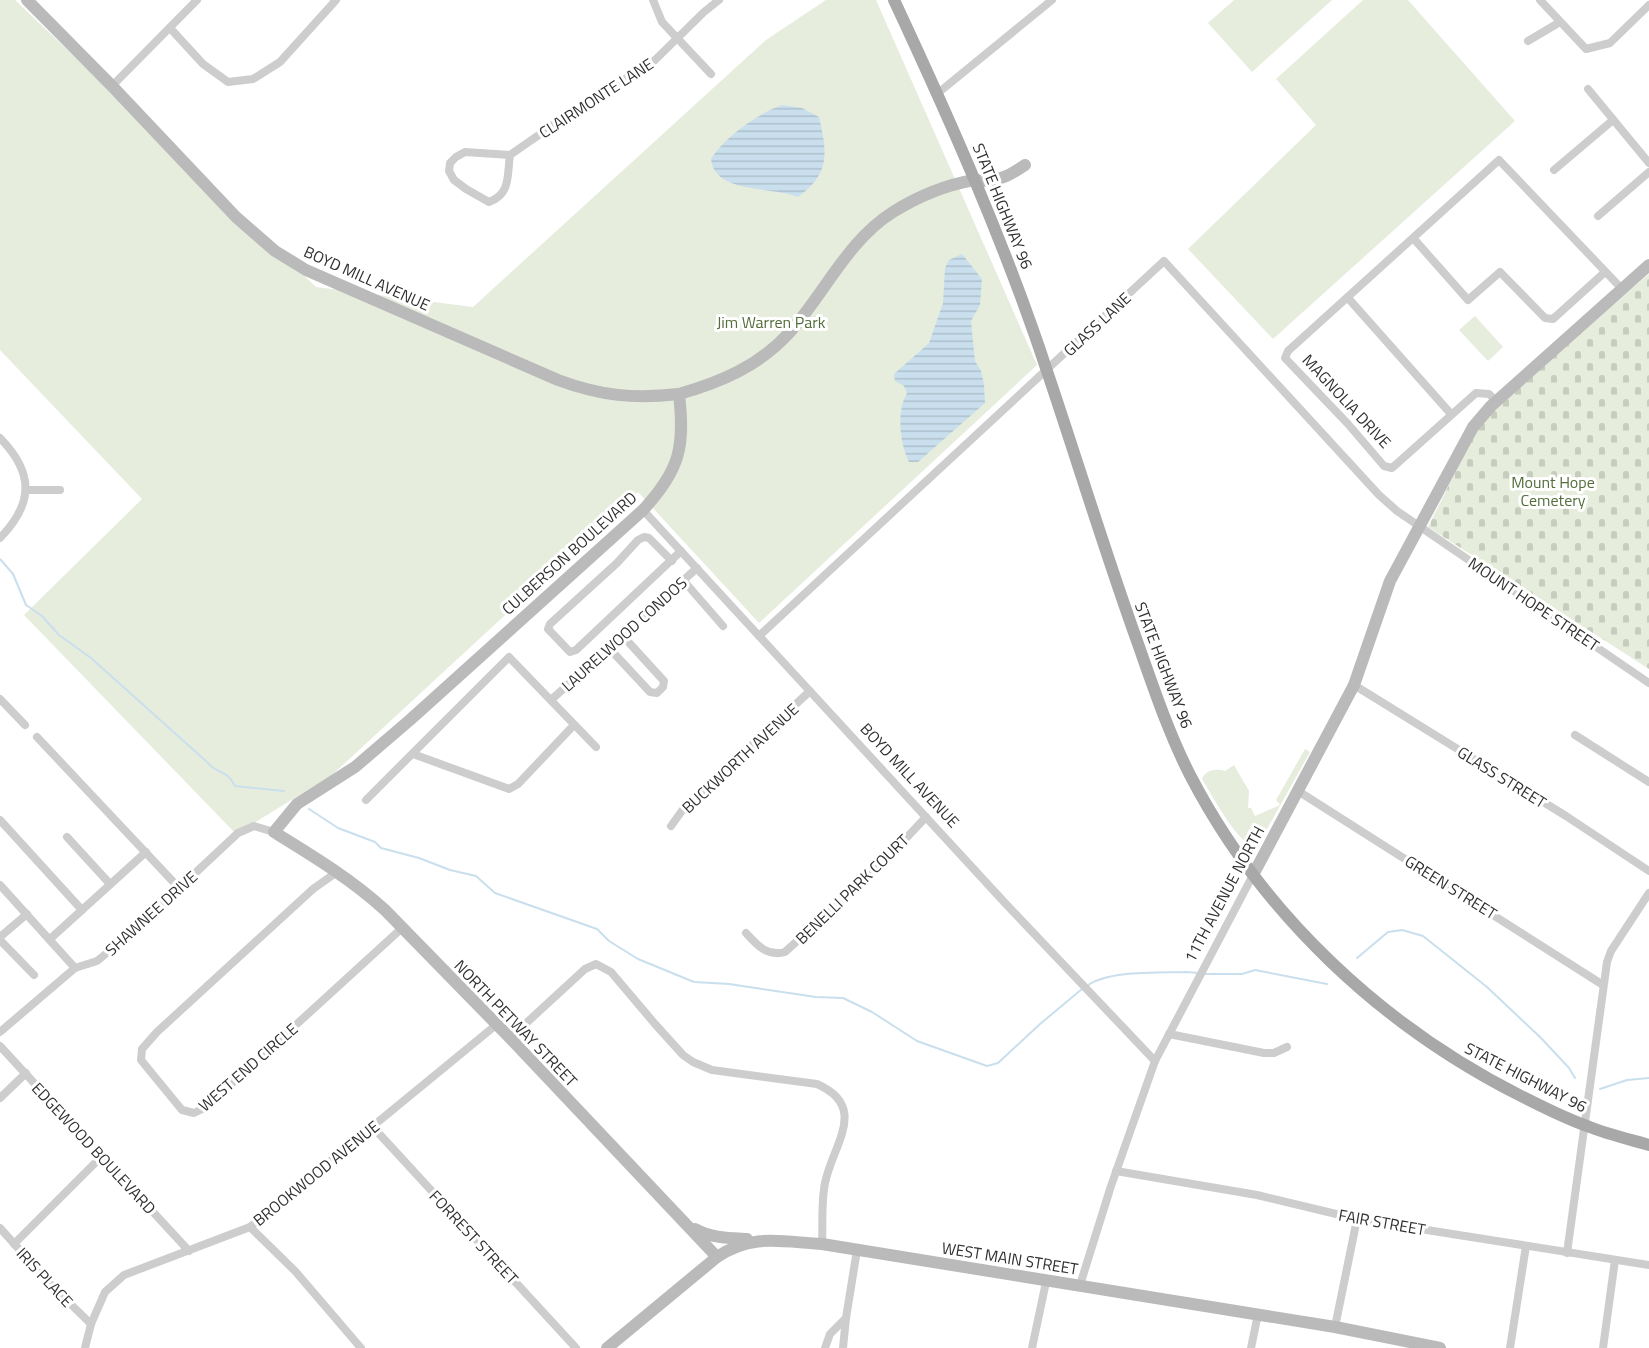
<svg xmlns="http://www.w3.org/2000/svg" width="1649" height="1348" font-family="'Titillium Web',sans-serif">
<defs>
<pattern id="cemetery-stones" width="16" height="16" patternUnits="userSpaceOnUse" patternTransform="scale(1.5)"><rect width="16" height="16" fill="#e6eddd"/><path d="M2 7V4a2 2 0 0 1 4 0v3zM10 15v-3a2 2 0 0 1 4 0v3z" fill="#c6ccbe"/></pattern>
<pattern id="water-rules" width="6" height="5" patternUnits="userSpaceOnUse" patternTransform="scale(1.5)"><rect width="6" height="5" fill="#c9dfed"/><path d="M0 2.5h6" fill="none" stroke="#adc0cc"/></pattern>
</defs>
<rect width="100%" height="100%" fill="#fff"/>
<g fill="#e6eddd">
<polygon points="0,0 15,0 316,287 473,307 766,40 826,0 876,0 1037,365 759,623 638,492 332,775 236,834 24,615 142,499 0,350"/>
<polygon points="1234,0 1332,0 1252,72 1208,23"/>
<polygon points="1363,0 1408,0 1515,121 1273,339 1188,249 1316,125 1276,79"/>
<polygon points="1475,316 1503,347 1488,361 1459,330"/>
<path d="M1305 749 1310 752 1257 847C1240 848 1212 795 1202 779 1205 770 1216 768 1225 771L1234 765 1249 791 1248 808H1251L1255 816 1280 805 1276 800Z"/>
</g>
<polygon fill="url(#cemetery-stones)" points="1649,274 1649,669 1428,527 1484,415"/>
<g fill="url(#water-rules)">
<path d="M782 105 802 108 819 117C827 152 831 173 798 197 772 186 714 194 711 159 725 137 757 114 782 105Z"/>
<path d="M962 254 982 279 980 305 971 321 975 361 981 371 984 384 985 403 918 462H909C900 443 896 412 907 393L904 386 895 381 894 374 929 343 943 303 945 268 949 260Z"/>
</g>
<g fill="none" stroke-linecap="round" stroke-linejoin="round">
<g stroke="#c9dfed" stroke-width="2">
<path d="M0 559 13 574 26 605 42 616 59 635 91 658 207 762C217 775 226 768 235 786L284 791"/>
<polyline points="309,809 338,828 375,842 381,848 419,858 450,870 476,876 495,893 597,929 609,941 638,959 694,982 729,984 816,997 843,998 872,1012 917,1041 987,1066 998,1063 1040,1024 1082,989"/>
<polyline points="1357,958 1388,932 1402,930 1423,936 1487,987 1541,1038 1569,1068 1575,1078"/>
<polyline points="1204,974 1242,974 1255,970 1327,984"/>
<path d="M1087 986C1108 970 1160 973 1187 972L1198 973"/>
<polyline points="1600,1089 1627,1080 1649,1078"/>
</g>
<g stroke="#cdcdcd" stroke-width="8">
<polyline points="653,0 662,22 711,74"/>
<polyline points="1540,0 1586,49 1610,43 1649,5"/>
<polyline points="170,28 203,64 228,82 253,79 280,62 336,0"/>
<polyline points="1528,41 1560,22"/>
<polyline points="112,86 197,0"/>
<polyline points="1588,89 1649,163"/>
<polyline points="938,93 1052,0"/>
<path d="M510 155C507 175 511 194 489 202L466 189 454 180 449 171 450 163 456 157 465 152 510 155 559 121 655 60 704 12 719 0"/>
<polyline points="1554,170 1613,120"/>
<polyline points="1598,216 1649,172"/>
<polyline points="1414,239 1468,300 1500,272 1545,318 1553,319 1605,272"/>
<polyline points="1348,298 1451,414"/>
<polyline points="1496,401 1489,394 1476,393 1392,468 1384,466 1348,424 1285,358 1288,351 1499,160 1622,289"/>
<path d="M0 438C34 473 34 503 0 538"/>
<polyline points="26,490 60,490"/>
<polyline points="643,510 1005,903 1155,1061"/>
<path d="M672 561 649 538 644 537 638 540 617 563 550 624 548 629 570 652 576 650C611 617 646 584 681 551"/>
<polyline points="683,580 723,626"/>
<polyline points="759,636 1164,261 1379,495 1397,511 1649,683"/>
<polyline points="609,648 650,692 657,693 663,687 664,681 622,635"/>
<polyline points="1354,685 1566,816 1649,871"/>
<polyline points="0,699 25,725"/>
<polyline points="551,700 697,568"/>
<polyline points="1575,735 1649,782"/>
<polyline points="37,737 180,889"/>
<polyline points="413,754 509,789 518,784 574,725"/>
<polyline points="1298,791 1603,985"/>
<polyline points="366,800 509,657 596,747"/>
<polyline points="0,820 82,910 50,939"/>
<polyline points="671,826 684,808 810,691"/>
<polyline points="67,837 110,884"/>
<polyline points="337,872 313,889 157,1032 142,1049 141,1060 182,1110 194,1113 206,1107 402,928"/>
<polyline points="0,885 75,968"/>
<polyline points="82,910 146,852"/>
<path d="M746 933C757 945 767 957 785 952L878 868 926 817"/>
<polyline points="0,937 27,914"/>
<polyline points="0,940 34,975"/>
<polyline points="0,1032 75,968 97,961 129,935 238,833 254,826 274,832"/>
<polyline points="1169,1034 1264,1053 1274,1053 1287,1047"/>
<path d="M510 1038 585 969 596 964 611 972 655 1024 683 1055 693 1062 712 1070 817 1084C869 1107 833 1144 825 1183 821 1203 823 1225 822 1244"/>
<polyline points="0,1046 189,1251"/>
<polyline points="0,1098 26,1073"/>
<polyline points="372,1126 576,1348"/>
<polyline points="1116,1171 1257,1195 1357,1219 1649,1265"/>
<polyline points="250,1227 295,1271 361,1348"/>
<polyline points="0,1228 51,1285 91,1324"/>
<polyline points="14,1244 102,1156"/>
<polyline points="1567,1253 1607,962 1611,951 1649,893"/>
<polyline points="1080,1285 1111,1186 1155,1061 1253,875"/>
<polyline points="1335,1327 1357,1219"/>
<polyline points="85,1348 91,1324 105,1292 124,1275 250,1227 496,1025"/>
<polyline points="825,1348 830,1334 846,1318"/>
<polyline points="843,1348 846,1318 857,1250"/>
<polyline points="1032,1348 1046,1282"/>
<polyline points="1251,1348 1258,1314"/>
<polyline points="1510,1348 1526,1246"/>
<polyline points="1603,1348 1615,1260"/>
</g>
<g stroke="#bababa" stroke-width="12">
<path d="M27 0 112 86 236 217 275 251 306 270 558 380C601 396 634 399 679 394"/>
<polyline points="1253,875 1354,685 1390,581 1473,427 1491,406 1649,265"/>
<path d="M695 1229C711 1238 729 1238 747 1239"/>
<path d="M717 1257 510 1038 385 910C351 879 313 856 274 832L297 804 355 767 411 719 643 510C680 470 685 447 679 394 721 382 759 366 789 333 825 293 847 241 893 212 917 197 946 185 974 180 978 180 983 181 987 181 1002 180 1013 173 1025 165"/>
<path d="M607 1348 717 1257C752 1233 782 1242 822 1244L1335 1327 1440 1348"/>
</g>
<path stroke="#a8a8a8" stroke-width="12" d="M894 0C951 122 1006 246 1048 374 1078 463 1105 552 1137 641 1153 686 1168 732 1190 775 1262 914 1382 1026 1521 1096 1543 1107 1564 1118 1587 1126 1607 1134 1628 1139 1649 1145"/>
</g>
<g text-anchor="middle" stroke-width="6" stroke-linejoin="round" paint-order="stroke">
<g font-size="16" fill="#303030" stroke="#fff">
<text transform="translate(596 98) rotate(-33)" y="6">CLAIRMONTE LANE</text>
<text transform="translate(1003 206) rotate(68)" y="6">STATE HIGHWAY 96</text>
<text transform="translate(367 278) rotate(24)" y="6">BOYD MILL AVENUE</text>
<text transform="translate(1097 324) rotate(-43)" y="6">GLASS LANE</text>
<text transform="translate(1347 401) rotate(47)" y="6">MAGNOLIA DRIVE</text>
<text transform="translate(569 553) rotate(-42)" y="6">CULBERSON BOULEVARD</text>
<text transform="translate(1534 604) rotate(34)" y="6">MOUNT HOPE STREET</text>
<text transform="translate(624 634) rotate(-42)" y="6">LAURELWOOD CONDOS</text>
<text transform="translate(1164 665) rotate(69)" y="6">STATE HIGHWAY 96</text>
<text transform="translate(740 758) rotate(-43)" y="6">BUCKWORTH AVENUE</text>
<text transform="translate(910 775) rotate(47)" y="6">BOYD MILL AVENUE</text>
<text transform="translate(1502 777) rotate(32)" y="6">GLASS STREET</text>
<text transform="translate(1451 887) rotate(32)" y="6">GREEN STREET</text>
<text transform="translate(852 889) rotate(-44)" y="6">BENELLI PARK COURT</text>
<text transform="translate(1224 894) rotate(-62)" y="6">11TH AVENUE NORTH</text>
<text transform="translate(151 913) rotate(-42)" y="6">SHAWNEE DRIVE</text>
<text transform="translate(516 1023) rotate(46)" y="6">NORTH PETWAY STREET</text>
<text transform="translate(248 1067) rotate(-41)" y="6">WEST END CIRCLE</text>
<text transform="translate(1526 1077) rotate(27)" y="6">STATE HIGHWAY 96</text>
<text transform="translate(94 1148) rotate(47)" y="6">EDGEWOOD BOULEVARD</text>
<text transform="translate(316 1173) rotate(-39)" y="6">BROOKWOOD AVENUE</text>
<text transform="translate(1382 1222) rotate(10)" y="6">FAIR STREET</text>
<text transform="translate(474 1237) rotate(47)" y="6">FORREST STREET</text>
<text transform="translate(1010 1258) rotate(9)" y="6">WEST MAIN STREET</text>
<text transform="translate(45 1277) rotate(47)" y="6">IRIS PLACE</text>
</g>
<g font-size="16" fill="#536d3b" stroke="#fff">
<text x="771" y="328">Jim Warren Park</text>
<text x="1553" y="488">Mount Hope<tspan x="1553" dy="18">Cemetery</tspan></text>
</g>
</g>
</svg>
